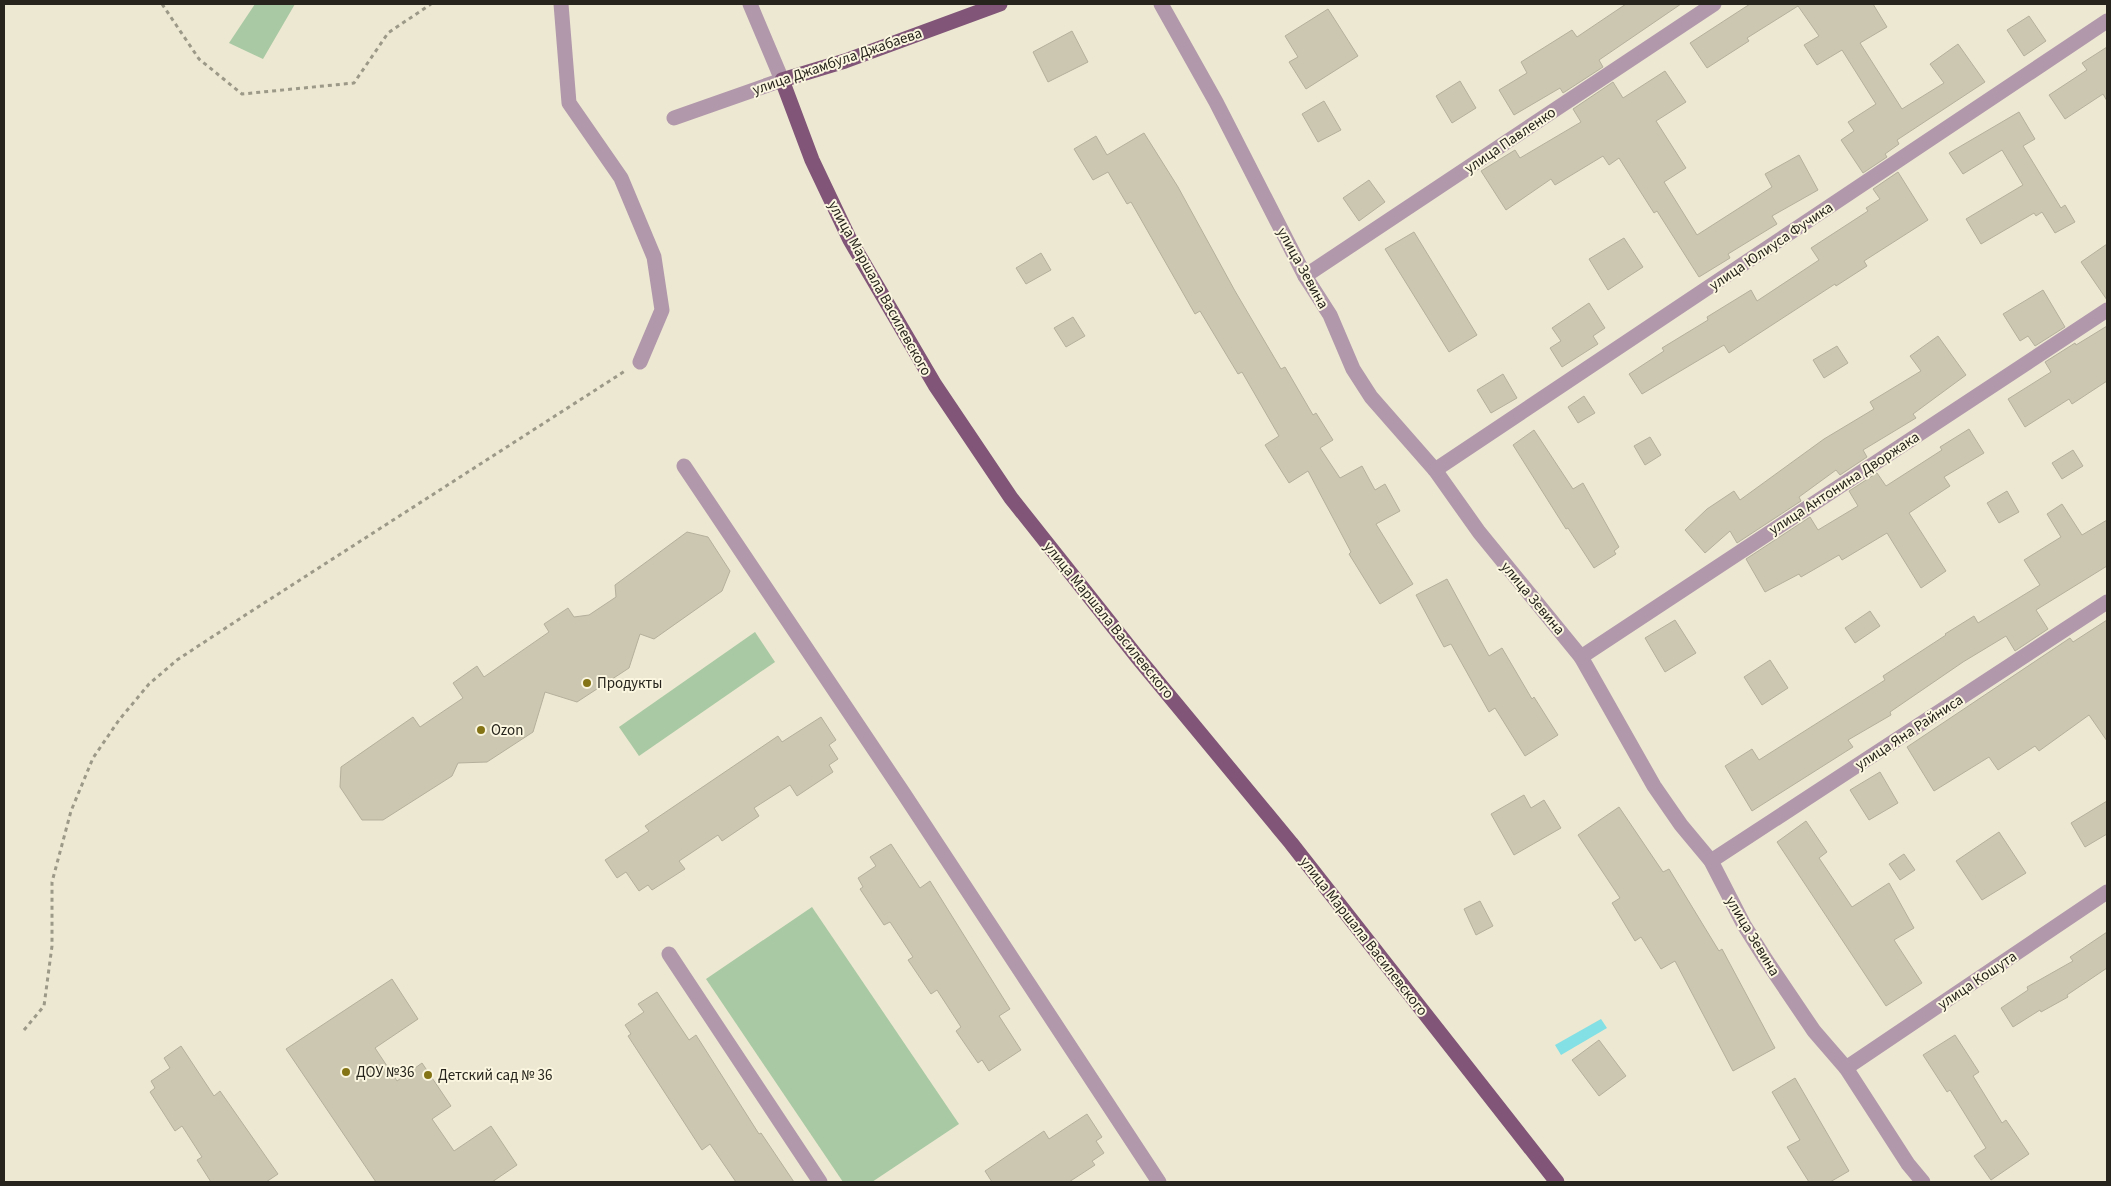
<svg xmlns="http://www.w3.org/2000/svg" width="2111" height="1186" font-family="'Source Sans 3',sans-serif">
<rect width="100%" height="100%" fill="#ede8d2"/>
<g fill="#a8c9a3">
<polygon points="255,4 295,4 263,59 229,43"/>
<polygon points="755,632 775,662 639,756 619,727"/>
<polygon points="812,907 959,1124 872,1182 843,1182 706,979"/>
</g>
<polygon fill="#83e0e4" points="1601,1019 1607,1028 1561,1055 1555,1045"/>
<g fill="#cbc7b1" stroke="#b4b09b">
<polygon points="1626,4 1681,4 1599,60 1603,67 1563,93 1560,88 1514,115 1499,90 1527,73 1521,62 1572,30 1577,37"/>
<polygon points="1750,4 1873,4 1887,27 1860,43 1902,109 1944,83 1930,64 1958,44 1985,82 1897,140 1899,144 1885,154 1887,157 1863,173 1841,140 1854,131 1848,122 1876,104 1842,50 1817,65 1804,45 1819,36 1798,6 1747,38 1749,41 1707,68 1690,43"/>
<polygon points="1328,9 1358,56 1306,89 1289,62 1298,57 1285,36"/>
<polygon points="2029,16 2046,41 2024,56 2007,30"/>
<polygon points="1072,31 1088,62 1048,82 1033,52"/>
<polygon points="2107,47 2107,101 2103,94 2065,119 2049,95 2087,70 2082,63"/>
<polygon points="1665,71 1686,102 1656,121 1686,168 1664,182 1697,235 1772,187 1765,174 1799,155 1818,190 1772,216 1777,224 1728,254 1730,258 1699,277 1657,211 1654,213 1619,158 1609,165 1603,156 1555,185 1551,179 1506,210 1481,171 1515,150 1520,158 1581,122 1573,109 1613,82 1623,98"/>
<polygon points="1460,81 1476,108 1452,123 1436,96"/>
<polygon points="1324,101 1341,130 1318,142 1302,114"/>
<polygon points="2019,112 2035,139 2023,146 2061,208 2065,205 2075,222 2055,233 2042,212 2036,216 2034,213 1981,244 1966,219 2023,185 2002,150 1963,174 1949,153"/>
<polygon points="1144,133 1178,187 1235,291 1281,369 1285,367 1313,415 1316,413 1333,440 1320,448 1340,478 1362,466 1375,490 1385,484 1400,511 1376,524 1413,584 1380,604 1349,554 1351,552 1308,471 1289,483 1265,445 1279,436 1242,372 1238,374 1200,311 1195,314 1131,202 1127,204 1108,172 1093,180 1074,149 1096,136 1107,155"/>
<polygon points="1898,172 1928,220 1864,261 1867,266 1836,286 1835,284 1729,353 1724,345 1642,394 1629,374 1664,351 1662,348 1708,320 1707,317 1751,290 1757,301 1819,260 1811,248 1868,211 1866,208 1880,199 1873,189"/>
<polygon points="1369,180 1385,202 1359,221 1343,198"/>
<polygon points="1414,232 1477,335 1449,352 1385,249"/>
<polygon points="1624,238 1643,267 1608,290 1589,259"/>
<polygon points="2107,244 2107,300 2081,262"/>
<polygon points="1041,253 1051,270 1026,284 1016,268"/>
<polygon points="2043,290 2065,327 2035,346 2028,336 2020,341 2003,314"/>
<polygon points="1589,303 1605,328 1593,336 1598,344 1562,367 1550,348 1561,341 1552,328"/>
<polygon points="1073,317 1085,336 1066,347 1054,328"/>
<polygon points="2107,326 2107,381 2072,404 2069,399 2025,427 2008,399 2051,372 2045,362 2075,343 2076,345"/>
<polygon points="1938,336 1966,375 1913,414 1916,418 1863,450 1867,457 1840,475 1836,470 1799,497 1801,501 1737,543 1730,531 1705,553 1685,530 1707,509 1734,491 1740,500 1824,439 1874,409 1870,402 1921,371 1910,356"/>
<polygon points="1837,346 1848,363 1824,378 1813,360"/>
<polygon points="1503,374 1517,398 1491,413 1477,390"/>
<polygon points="1584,396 1595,413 1578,423 1568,407"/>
<polygon points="1969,429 1984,453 1944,477 1950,486 1909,513 1946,571 1921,588 1887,533 1842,560 1839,555 1801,577 1799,574 1765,592 1746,559 1810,517 1818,530 1858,506 1849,491 1877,473 1886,486 1942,450 1940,447"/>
<polygon points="1534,430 1573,489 1583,483 1619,547 1614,551 1616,554 1594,568 1568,528 1566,529 1513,445"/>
<polygon points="1650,437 1661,455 1645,465 1634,446"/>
<polygon points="2073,450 2083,466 2062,479 2052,463"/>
<polygon points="2007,491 2019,512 1999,523 1987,503"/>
<polygon points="2062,504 2082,535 2107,520 2107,566 2036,610 2048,629 2015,651 2006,636 1963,662 1890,712 1891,715 1848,740 1853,747 1752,811 1725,766 1752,749 1759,760 1885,680 1883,676 1946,635 1945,634 1974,616 1978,623 2040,585 2024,560 2061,537 2047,514"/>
<polygon points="687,532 708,537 730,571 722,591 654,639 640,634 629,668 577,702 545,692 533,732 487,762 458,763 452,776 383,820 362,820 340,787 341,767 413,717 420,727 463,698 453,683 477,666 484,677 549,632 544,624 568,608 574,617 589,615 616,597 615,585"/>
<polygon points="1447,579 1489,656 1502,648 1532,699 1534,697 1558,735 1525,756 1495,708 1489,712 1451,644 1444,647 1416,595"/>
<polygon points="1870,611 1880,626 1855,643 1845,628"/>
<polygon points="1675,620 1696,653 1665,672 1645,638"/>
<polygon points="2107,620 2107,741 2089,715 2039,751 2035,746 1998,770 1989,757 1934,791 1907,747 2070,638 2073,642"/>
<polygon points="1770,660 1788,688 1762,705 1744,677"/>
<polygon points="821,717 836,740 829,745 838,759 829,765 833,772 797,796 790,785 754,808 759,816 722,841 718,835 679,861 685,869 652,890 648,885 639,891 626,872 617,878 605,860 649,831 645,826 778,736 782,742"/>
<polygon points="1880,772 1898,803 1869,820 1850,790"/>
<polygon points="1524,795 1531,808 1544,800 1561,828 1514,855 1491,814"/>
<polygon points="2107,801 2107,834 2085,847 2071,823"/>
<polygon points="1619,807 1663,872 1669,869 1719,951 1722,949 1775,1048 1733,1071 1675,961 1661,969 1641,937 1635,941 1612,903 1620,898 1578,835"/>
<polygon points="1806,821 1827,852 1819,858 1852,907 1889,883 1914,928 1894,940 1922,983 1886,1006 1777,842"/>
<polygon points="1999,832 2026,873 1982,900 1956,861"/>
<polygon points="891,844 920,888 930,881 1010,1009 999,1016 1021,1050 989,1071 982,1060 978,1063 956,1031 961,1027 937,990 931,994 908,960 913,957 890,922 884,925 860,889 863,887 858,878 876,866 870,857"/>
<polygon points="1904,854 1915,870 1900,880 1889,864"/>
<polygon points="1480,901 1493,926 1476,935 1464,909"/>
<polygon points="2107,932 2107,968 2067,995 2068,997 2041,1012 2040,1010 2013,1027 2001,1008 2028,990 2027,987 2073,961 2070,957"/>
<polygon points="392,979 418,1019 375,1048 397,1081 422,1063 451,1106 432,1119 454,1151 491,1126 517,1165 492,1182 376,1182 286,1049"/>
<polygon points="657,992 689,1040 696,1035 759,1134 761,1133 794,1182 736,1182 710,1144 702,1150 628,1036 631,1034 625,1025 644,1012 638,1004"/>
<polygon points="1955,1035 1979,1072 1973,1076 2002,1123 2006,1120 2029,1154 1991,1180 1974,1156 1986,1148 1950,1090 1947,1092 1923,1055"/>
<polygon points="1599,1040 1626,1076 1599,1096 1572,1060"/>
<polygon points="181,1046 214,1096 220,1091 278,1174 266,1182 211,1182 197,1160 202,1157 182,1126 175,1131 150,1092 155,1088 151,1081 170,1068 164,1058"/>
<polygon points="1795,1078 1849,1171 1830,1182 1809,1182 1787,1147 1800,1140 1772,1092"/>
<polygon points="1087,1114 1102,1137 1096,1141 1104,1153 1092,1161 1095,1165 1069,1182 992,1182 985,1171 1044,1131 1049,1139"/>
</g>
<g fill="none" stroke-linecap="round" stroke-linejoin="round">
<g stroke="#9c9988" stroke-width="3" stroke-dasharray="4 4" stroke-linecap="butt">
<polyline points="162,4 199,59 242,94 354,83 388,33 431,4"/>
<polyline points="24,1030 44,1006 52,946 52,882 71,811 93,758 119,720 149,684 177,660 247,614 625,371"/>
</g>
<g stroke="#b198ab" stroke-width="15">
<polyline points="561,4 569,103 621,178 654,257 662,310 640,362"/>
<polyline points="1161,4 1216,102 1305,276 1330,315 1353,369 1371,397 1435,470 1479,532 1581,657 1654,786 1681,825 1711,861 1744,925 1766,960 1814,1031 1846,1068 1908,1164 1923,1182"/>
<polyline points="674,118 782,80 750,4"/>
<polyline points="1305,276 1714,4"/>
<polyline points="684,466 904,794 1159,1182"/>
<polyline points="1435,470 2107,21"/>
<polyline points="1581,657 2107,310"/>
<polyline points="1711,861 2107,602"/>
<polyline points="669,954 820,1182"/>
<polyline points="1846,1068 2107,892"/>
</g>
<polyline stroke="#805578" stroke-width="15" points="1000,4 845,61 782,80 812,160 850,240 935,385 1011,498 1138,658 1291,843 1557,1182"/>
</g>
<g fill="#857416" stroke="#faf6df" stroke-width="2">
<circle cx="587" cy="683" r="5"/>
<circle cx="481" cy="730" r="5"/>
<circle cx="346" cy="1072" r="5"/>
<circle cx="428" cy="1075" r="5"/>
</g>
<g text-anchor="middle" stroke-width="4" stroke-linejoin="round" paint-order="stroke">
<g font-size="15" fill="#26241c" stroke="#faf6df">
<text transform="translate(837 61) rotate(-19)" y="5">улица Джамбула Джабаева</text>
<text transform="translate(1510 140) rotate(-34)" y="5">улица Павленко</text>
<text transform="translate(1771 246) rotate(-34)" y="5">улица Юлиуса Фучика</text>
<text transform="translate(1303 268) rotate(61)" y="5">улица Зевина</text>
<text transform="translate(880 288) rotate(61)" y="5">улица Маршала Василевского</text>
<text transform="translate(1844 483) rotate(-33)" y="5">улица Антонина Дворжака</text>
<text transform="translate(1533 598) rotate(50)" y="5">улица Зевина</text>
<text transform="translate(1109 620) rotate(51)" y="5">улица Маршала Василевского</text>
<text transform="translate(1909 732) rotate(-33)" y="5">улица Яна Райниса</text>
<text transform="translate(1364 936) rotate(52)" y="5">улица Маршала Василевского</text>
<text transform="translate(1753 936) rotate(59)" y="5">улица Зевина</text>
<text transform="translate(1977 980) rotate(-34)" y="5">улица Кошута</text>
</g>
<g font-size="15" fill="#26241c" stroke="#faf6df" text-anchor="start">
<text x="597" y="688">Продукты</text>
<text x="491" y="735">Ozon</text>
<text x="356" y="1077">ДОУ №36</text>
<text x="438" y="1080">Детский сад № 36</text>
</g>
</g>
<rect width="2111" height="1186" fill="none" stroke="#26241c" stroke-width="10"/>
</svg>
